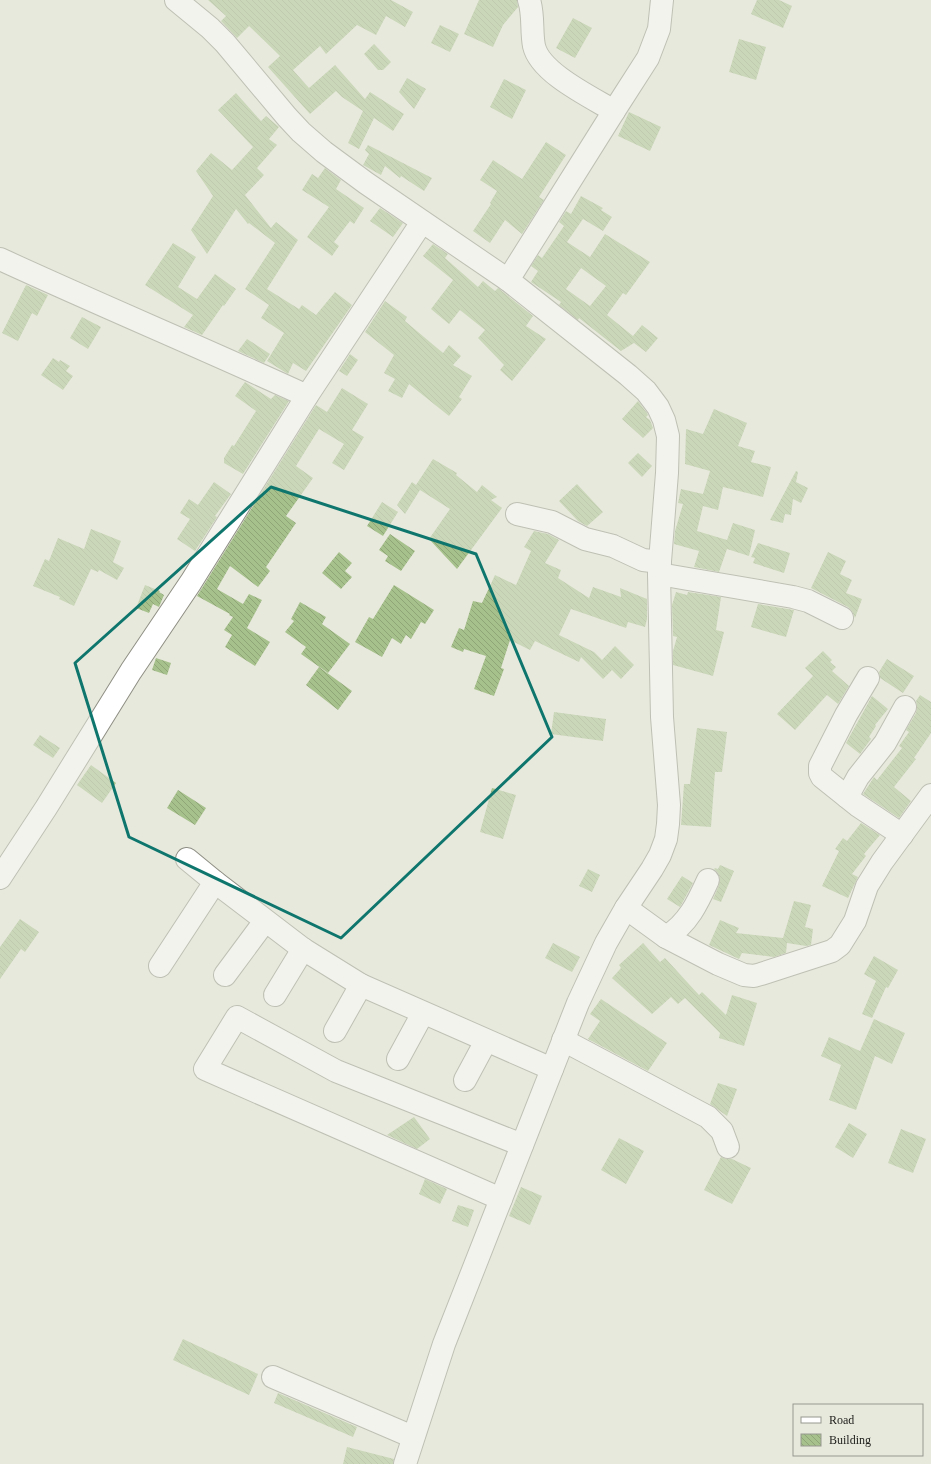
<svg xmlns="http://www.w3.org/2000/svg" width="931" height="1464" font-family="'Times New Roman',serif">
<defs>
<pattern id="building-back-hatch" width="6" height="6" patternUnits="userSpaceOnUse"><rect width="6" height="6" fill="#a7c18c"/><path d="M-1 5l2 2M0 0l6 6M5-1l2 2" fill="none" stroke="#8fa578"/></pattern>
</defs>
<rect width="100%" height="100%" fill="#e8e9dd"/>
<g fill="url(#building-back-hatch)" fill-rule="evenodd">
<polygon points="208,0 391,0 413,12 405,27 386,16 376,35 357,25 326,54 320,46 293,70 309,88 335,65 365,99 370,92 404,114 393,131 374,118 359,149 348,143 363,111 342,97 336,91 310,114 268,67 280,56 249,26 237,38 221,21 226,16"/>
<polygon points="479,0 517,0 518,7 503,25 493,47 464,34"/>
<polygon points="757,0 779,0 792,6 783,28 751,14"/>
<polygon points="573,18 592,28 575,58 556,48"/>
<polygon points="440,25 459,34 450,52 431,43"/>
<polygon points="739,39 766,47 756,80 729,72"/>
<polygon points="374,44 391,62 383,70 378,70 364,54"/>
<polygon points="407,78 426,89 414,109 399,92"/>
<polygon points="504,79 526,90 512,119 490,107"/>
<polygon points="236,93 261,121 266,116 279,127 269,139 277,145 257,168 264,175 245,195 271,228 276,222 298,240 267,289 299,309 302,305 316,315 335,292 352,305 306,371 293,363 288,374 267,361 284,333 261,318 269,305 245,289 275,243 249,223 248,224 236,209 207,254 191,230 213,196 196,171 211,153 232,170 253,147 218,110"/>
<polygon points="629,112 661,127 650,151 618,136"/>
<polygon points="546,142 566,155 539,197 544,200 522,234 505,220 490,243 473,231 491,204 490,203 497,191 480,180 493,160 522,179"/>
<polygon points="368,145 432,178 424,191 401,176 400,178 385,166 381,175 363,165 369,154 365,150"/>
<polygon points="325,168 341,180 336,189 364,208 354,224 350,221 334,242 339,246 332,256 307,237 329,207 302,190 312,174 318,178"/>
<path d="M581 196 603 208 601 210 612 217 603 231 583 219 567 242 590 257 605 234 650 262 626 295 623 293 607 315 633 336 642 325 658 338 646 352 634 343 621 351 579 318 578 320 559 305 561 302 531 282 538 271 531 266 538 255 542 258 564 226 559 222 566 211 571 214ZM581 268 606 286 590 306 566 289Z"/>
<polygon points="380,208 403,223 393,237 370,221"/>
<polygon points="173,243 196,257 178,287 197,299 215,274 236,289 224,306 223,305 202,335 184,327 193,315 145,285"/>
<polygon points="433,244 448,254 445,258 478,287 483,281 495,291 498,288 533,316 526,326 546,339 512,381 500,370 504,365 478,338 485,330 460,310 449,324 431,309 453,280 423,256"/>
<polygon points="26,285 48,295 37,316 32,313 18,341 2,333"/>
<polygon points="385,301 407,317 405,321 443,353 449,345 461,356 453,365 472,376 459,397 462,399 449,416 409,384 402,398 388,391 395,379 384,373 394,355 365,332"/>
<polygon points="82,317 101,327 88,349 70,338"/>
<polygon points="247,339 270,354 264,363 238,351"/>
<polygon points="350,354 358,360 347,376 339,371"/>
<polygon points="53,358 59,362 60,360 70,366 66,371 73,376 63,390 41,375"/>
<polygon points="245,382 271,399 275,395 289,401 243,474 224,463 224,458 232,445 234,446 256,411 235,396"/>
<polygon points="342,388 368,404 352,430 364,437 344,470 332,463 344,444 319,429 296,466 313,478 286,516 296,523 266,567 270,571 258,587 230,566 217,589 243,604 249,594 262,600 247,628 270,642 255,666 225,647 232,635 224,630 233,617 229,615 230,614 197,596 316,405 327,412"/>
<polygon points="638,401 647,413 648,415 646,417 650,420 653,428 643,438 622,419"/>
<polygon points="714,409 747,423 738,446 755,451 751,462 771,467 763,497 723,487 718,510 703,506 697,531 727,540 733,523 755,530 749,556 727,549 719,572 694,567 699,551 674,544 675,531 683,504 678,503 681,489 703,494 710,471 685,464 686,429 703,434"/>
<polygon points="638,453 652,466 642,477 628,463"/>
<polygon points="433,459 457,473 456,475 477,492 482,485 497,497 491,500 502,508 457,569 429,539 450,509 420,490 405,514 397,505 412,482 416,485"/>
<polygon points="796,471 798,472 796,482 808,488 801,503 793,499 791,515 785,514 783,523 770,520"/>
<polygon points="214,482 231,494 215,516 217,517 195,551 177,539 190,519 180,513 189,499 198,505"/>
<polygon points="577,484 603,512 587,526 578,521 559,501"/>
<polygon points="382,502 398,512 383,536 367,526"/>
<polygon points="91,529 121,541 113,562 124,568 117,580 99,570 98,572 91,569 74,606 59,599 60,597 33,586 45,559 49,561 58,538 84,549"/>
<polygon points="534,531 548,534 559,540 545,563 561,570 558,578 589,598 593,587 621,597 620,588 647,599 647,619 645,627 628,622 626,628 571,609 559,635 594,652 602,660 615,646 634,665 621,679 612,670 603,679 581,657 579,662 535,641 530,650 510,640 501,668 504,669 494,696 474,689 486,656 464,649 463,652 451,647 459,628 464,630 473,601 482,603 495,575 516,585 531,551 524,547"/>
<polygon points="390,534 415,551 401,571 385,561 388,556 379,550"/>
<polygon points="758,543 790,553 784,573 753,563 755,558 751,557"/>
<polygon points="339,552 352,563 345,571 352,577 341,589 322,573"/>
<polygon points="828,552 846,561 840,574 852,580 846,593 862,599 855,618 852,611 848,607 811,588"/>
<polygon points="145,585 160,591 159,592 164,595 159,607 153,604 149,613 136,608"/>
<polygon points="394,585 434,610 425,624 421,622 411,639 406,635 401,644 392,638 382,657 355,642 369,617 373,619"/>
<polygon points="676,592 687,595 688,592 721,597 716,630 724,632 713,676 673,665 673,651 677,637 673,636 672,605"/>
<polygon points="300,602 326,617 322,624 350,644 328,673 301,654 306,647 285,632 294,621 291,619"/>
<polygon points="758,604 794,610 786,637 751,627"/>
<polygon points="823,651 832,660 830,662 836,667 832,671 849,686 838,704 827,695 795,730 777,714 813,676 805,668"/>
<polygon points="156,658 171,663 167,675 152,670"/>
<polygon points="887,659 914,676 903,693 880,678 879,672"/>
<polygon points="319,667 352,691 338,710 306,685"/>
<polygon points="920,695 931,702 931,733 914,758 916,759 894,787 911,801 899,818 863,794 874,777 877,780 902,748 899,746 909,732 906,730 916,713 917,706 916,701"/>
<polygon points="872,696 888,709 875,725 876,726 869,737 871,739 860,754 846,743"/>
<polygon points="554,712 606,719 603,741 551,734"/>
<polygon points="697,728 727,732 722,772 715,772 711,827 681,825 684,784 690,784"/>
<polygon points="40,735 60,748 53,758 33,745"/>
<polygon points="91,765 116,783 102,803 77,785"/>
<polygon points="492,788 516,795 503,839 480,832"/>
<polygon points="178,790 206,808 195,825 167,808"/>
<polygon points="861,823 880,835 864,854 866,856 852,874 858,877 848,898 822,886 839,851 835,849 843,838 847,841"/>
<polygon points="720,865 734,871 721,902 713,899 719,885 720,879 718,873 714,869 715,868 718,869"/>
<polygon points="588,869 600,875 592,892 579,886"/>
<polygon points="682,876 693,883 680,907 667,899"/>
<polygon points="794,901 811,905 805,927 813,929 811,945 806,946 787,943 786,953 774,957 742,953 739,959 709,945 720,920 739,928 736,933 783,938"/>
<polygon points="20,919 39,932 25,952 21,949 0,979 0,947"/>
<polygon points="553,943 580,957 572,972 545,958"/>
<polygon points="643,943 660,962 665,958 699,995 702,992 726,1015 732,995 757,1003 744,1046 719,1038 720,1033 685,998 678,1004 671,997 652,1014 612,978 621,968 619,965"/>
<polygon points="874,956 898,970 888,988 886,987 872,1018 862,1014 876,981 864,974"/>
<polygon points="601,999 667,1043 648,1071 588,1039 600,1021 590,1014"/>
<polygon points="874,1019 905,1033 892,1064 875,1056 856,1110 829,1100 841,1065 821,1056 829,1037 860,1051"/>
<polygon points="718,1083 737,1089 727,1116 710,1104"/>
<polygon points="414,1117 430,1139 417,1149 387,1135"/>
<polygon points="849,1123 867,1134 853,1158 835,1147"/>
<polygon points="901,1129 926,1139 913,1173 888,1163"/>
<polygon points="619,1138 644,1151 626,1184 601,1170"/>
<polygon points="721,1157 726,1159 732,1159 751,1168 732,1204 704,1190"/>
<polygon points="425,1179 447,1189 440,1204 419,1194"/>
<polygon points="521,1187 542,1196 530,1225 509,1216"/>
<polygon points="458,1205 474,1210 468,1227 452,1221"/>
<polygon points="183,1339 258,1374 249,1395 173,1360"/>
<polygon points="278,1393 357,1427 353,1437 274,1403"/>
<polygon points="347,1447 394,1459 393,1464 343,1464"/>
</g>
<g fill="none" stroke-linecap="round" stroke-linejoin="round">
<g stroke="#8f8f85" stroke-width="24">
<g id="minor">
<polyline points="176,0 210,28 225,43 287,117 301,132 324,152 366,183 508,280 628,375 646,391 658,407 664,420 668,436 667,473 659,574 662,717 669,805 668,824 666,839 660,855 652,869 626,908 606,943 578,1003 444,1344 405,1464"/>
<path d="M529 0C534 15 531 31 534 46 540 73 591 97 614 111"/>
<path d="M0 259C102 306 205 349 307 396"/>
<polyline points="508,280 614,111 648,58 659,29 662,0"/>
<polyline points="517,514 552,522 585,539 613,546 643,560 660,562"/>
<polyline points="659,574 793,597 808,601 842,618"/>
<polyline points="847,797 822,777 820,773 820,766 846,715 868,678"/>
<polyline points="902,835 857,805 847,797 858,777 885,743 905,707"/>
<polyline points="187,859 215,882 303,949 361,985 552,1069"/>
<polyline points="0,878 46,808 131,671 191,582 307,396 422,222"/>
<polyline points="626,908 666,937 718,964 744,975 754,976 761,974 832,951 840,945 855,921 867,886 882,862 931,795"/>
<path d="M666 937C688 924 698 902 708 880"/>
<polyline points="160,966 215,882"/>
<polyline points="225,975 265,921"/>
<polyline points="275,995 303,949"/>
<polyline points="335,1031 361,985"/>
<polyline points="563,1040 708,1117 722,1131 728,1147"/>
<polyline points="398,1059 423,1013"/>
<polyline points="465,1080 486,1041"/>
<polyline points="501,1199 205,1069 237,1017 336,1071 522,1145"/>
<polyline points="273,1377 413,1437"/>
</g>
</g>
<use href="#minor" stroke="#fff" stroke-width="22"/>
</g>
<path d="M0 0H931V1464H0ZM271 487 476 554 552 737 341 938 129 837 75 663Z" fill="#e8e9dd" fill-opacity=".55" fill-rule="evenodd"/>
<path fill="none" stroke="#0f766e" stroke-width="3" stroke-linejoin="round" d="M271 487 476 554 552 737 341 938 129 837 75 663Z"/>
<rect x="793" y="1404" width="130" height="52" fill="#e8e9dd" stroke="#96978f"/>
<rect x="801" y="1417" width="20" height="6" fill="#ffffff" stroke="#96978f"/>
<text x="829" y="1424" font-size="12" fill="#1c1d19">Road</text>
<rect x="801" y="1434" width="20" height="12" fill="url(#building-back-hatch)" stroke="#96978f"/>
<text x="829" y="1444" font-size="12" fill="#1c1d19">Building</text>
</svg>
